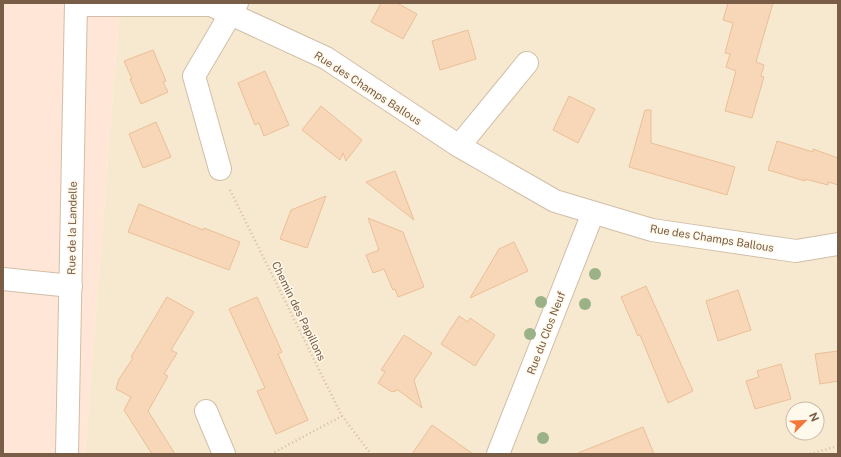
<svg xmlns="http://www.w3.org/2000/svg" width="841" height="457" font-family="'Public Sans',sans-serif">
<rect width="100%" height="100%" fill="#fff6e3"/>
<path fill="#f7e9d0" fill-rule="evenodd" d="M120 3H838V454H85ZM793 409H817V433H793Z"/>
<polygon fill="#ffe6d6" points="3,3 120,3 85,454 3,454"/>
<g fill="#f7d7b7" stroke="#ebbf96">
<polygon points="381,3 397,3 417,14 403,39 371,22"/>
<polygon points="728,3 773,3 756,62 764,65 761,76 764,77 752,118 725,111 736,71 726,67 730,54 725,53 733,23 723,20"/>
<polygon points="468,30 476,59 440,70 432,41"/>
<polygon points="153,50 166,81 163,82 168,92 141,104 130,79 132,79 124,61"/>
<polygon points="265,71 289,125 264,136 259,123 255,125 238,83"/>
<polygon points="569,96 595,109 578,143 553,130"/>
<polygon points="321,106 362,140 346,161 343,153 340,160 302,130"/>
<polygon points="645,110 651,110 651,143 735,167 727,195 629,167"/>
<polygon points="156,122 171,157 143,168 129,134"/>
<polygon points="777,141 813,152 813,149 838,158 838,185 828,182 828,185 805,179 805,181 768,170"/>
<polygon points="395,171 414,220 366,182"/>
<polygon points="326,196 307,248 280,239 291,210"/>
<polygon points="139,204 203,230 204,228 240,242 229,270 128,232"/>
<polygon points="368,218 403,232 424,287 398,297 395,289 393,290 384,269 373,273 366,255 379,250"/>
<polygon points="514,242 528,271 470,298 499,249"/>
<polygon points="646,286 693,391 668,403 640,335 638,336 621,297"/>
<polygon points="738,290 751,330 718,341 706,301"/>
<polygon points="167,297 194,312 171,350 177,353 164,374 168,376 148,411 175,454 152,454 124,410 131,397 116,389 119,379 133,358 131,357"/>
<polygon points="257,297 282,352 278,354 308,420 276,434 257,391 265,388 229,309"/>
<polygon points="459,316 468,322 470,318 495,335 475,366 441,344"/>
<polygon points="404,335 432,353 414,380 422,408 398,390 392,392 378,383 385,372 381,370"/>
<polygon points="838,351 838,381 820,384 815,354"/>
<polygon points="781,364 791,399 755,409 746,381 759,377 757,371"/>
<polygon points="432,425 473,454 412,454"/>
<polygon points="643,427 654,454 579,454 578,453"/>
</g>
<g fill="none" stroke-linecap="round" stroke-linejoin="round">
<g stroke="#d1bea8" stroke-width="24">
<g id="minor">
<polyline points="76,5 211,5 326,58 459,146 555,201 652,230 796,251 838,244"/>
<polyline points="459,146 527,63"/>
<polyline points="220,169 194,76 237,3"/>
<polyline points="3,279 71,286"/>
<polyline points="206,411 224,454"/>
<polyline points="67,454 76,3"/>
<polyline points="498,454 593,213"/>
</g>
</g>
<g stroke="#dcba9a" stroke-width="2.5" stroke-dasharray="1 3" stroke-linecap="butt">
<polyline points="230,190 342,416 371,454"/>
<polyline points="271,454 342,416"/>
<polyline points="810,454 838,446"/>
</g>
<use href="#minor" stroke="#fff" stroke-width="22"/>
</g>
<g fill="#9ab286">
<circle cx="595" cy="274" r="6"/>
<circle cx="541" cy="302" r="6"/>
<circle cx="585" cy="304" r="6"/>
<circle cx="530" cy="334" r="6"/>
<circle cx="543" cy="438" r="6"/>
</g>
<g text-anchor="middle" stroke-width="3" stroke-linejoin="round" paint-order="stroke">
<g font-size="11" fill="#7a5d46" stroke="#fff9eb">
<text transform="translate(368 88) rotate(33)" y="4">Rue des Champs Ballous</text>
<text transform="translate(72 228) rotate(-89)" y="4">Rue de la Landelle</text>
<text transform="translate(712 238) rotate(9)" y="4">Rue des Champs Ballous</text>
<text transform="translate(299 311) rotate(64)" y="4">Chemin des Papillons</text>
<text transform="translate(546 333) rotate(-69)" y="4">Rue du Clos Neuf</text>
</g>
</g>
<rect width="841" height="457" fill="none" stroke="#7a5d46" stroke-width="8"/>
<g transform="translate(805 421) rotate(66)"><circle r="19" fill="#fff9eb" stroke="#cabba9"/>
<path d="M0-3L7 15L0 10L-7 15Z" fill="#f5763b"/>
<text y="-6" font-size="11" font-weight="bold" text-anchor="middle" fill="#7a5d46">N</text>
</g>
</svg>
